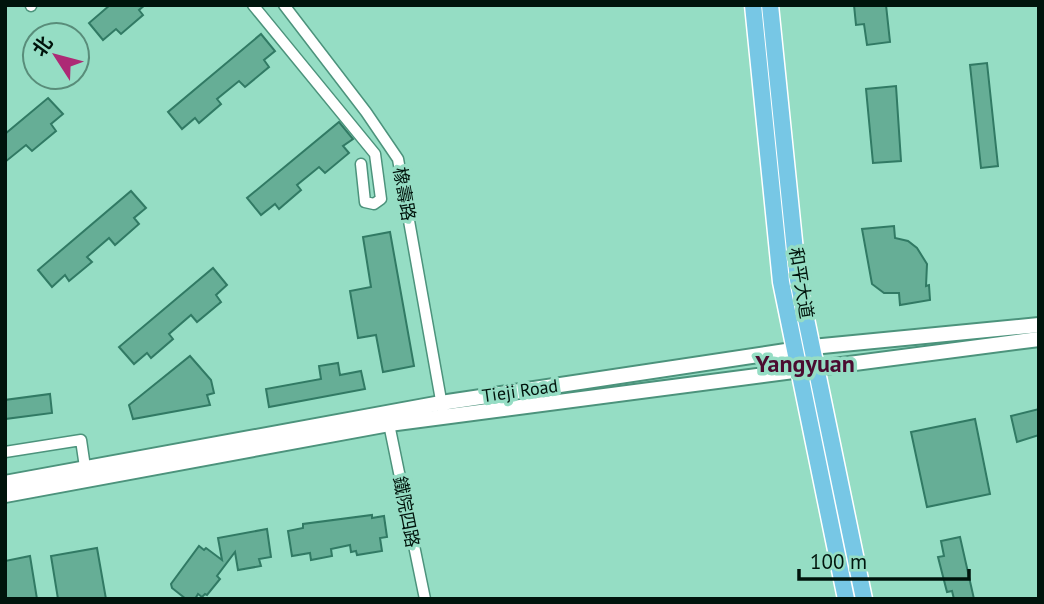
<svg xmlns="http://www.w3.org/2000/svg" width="1044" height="604" font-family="'PT Sans','Noto Sans SC',sans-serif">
<rect width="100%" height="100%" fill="#95ddc4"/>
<g fill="#66ae96" stroke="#317a64" stroke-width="2">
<polygon points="110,5 145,5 139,10 143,15 121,34 116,29 103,40 89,23"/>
<polygon points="854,5 886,5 890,42 867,45 864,24 856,25"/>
<polygon points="261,34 275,51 264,60 269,67 245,87 239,81 217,99 221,104 199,123 195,118 182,129 168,112"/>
<polygon points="987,63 998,166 981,168 970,65"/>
<polygon points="896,86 901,161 873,163 866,89"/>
<polygon points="48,98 63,114 51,124 56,131 32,151 26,145 5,162 5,134"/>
<polygon points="339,122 353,139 343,146 349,153 325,173 319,167 297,185 301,190 279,209 275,204 261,215 247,198"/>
<polygon points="131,191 146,208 134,218 139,224 115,245 109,238 87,257 92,262 69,281 65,275 52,287 38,270"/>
<polygon points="894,226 895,238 908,241 917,248 927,264 926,286 929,285 930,300 900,305 899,293 884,293 872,284 862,229"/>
<polygon points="390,232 414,366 383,372 376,335 358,338 350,291 371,287 363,237"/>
<polygon points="213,268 227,285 216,295 221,302 197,322 191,315 169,334 173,339 151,358 147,353 134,364 119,347"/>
<polygon points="190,356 211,380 214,393 207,395 210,405 133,419 129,405"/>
<polygon points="338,363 340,375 361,371 365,389 269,407 266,389 321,379 319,366"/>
<polygon points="50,394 52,413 5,419 5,400"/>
<polygon points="1039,409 1039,435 1017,442 1011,416"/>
<polygon points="975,419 990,494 927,507 911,432"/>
<polygon points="372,515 372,518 384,516 387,537 380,538 382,551 357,555 356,551 351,552 350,545 331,549 332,556 311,560 310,553 292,556 288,531 303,528 303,524"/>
<polygon points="267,529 271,557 259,559 261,566 238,570 235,552 217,576 220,579 207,595 205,594 202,597 198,594 195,599 186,599 172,588 171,584 199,546 204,550 206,548 222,560 218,538"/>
<polygon points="960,537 974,599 954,599 952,591 947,592 938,557 944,556 941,541"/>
<polygon points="97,548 106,599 58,599 51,556"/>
<polygon points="30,556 37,599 5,599 5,561"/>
</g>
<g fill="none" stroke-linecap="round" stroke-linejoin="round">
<g stroke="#4c937c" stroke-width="13">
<g id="street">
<polyline points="31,5 31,6"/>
<polyline points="253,5 375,154 381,199 374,204 365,202 361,164"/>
<polyline points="284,5 366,112 398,159 444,417"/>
<polyline points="389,424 425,599"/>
<polyline points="5,452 81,440 86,474"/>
</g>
</g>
<g stroke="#4c937c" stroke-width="18">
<g id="secondary">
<polyline points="5,483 441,403 812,347 1039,325"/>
<polyline points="5,495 389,424 1039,339"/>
</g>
</g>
<g stroke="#fff" stroke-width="19">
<g id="primary">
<polyline points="753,5 781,282 846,599"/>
<polyline points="770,5 798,280 864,599"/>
</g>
</g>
<use href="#street" stroke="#fff" stroke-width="10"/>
<use href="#secondary" stroke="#fff" stroke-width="14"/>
<use href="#primary" stroke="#77c7e5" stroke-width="16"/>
</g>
<g text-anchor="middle" stroke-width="7" stroke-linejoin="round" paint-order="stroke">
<g font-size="18" fill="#00140c" stroke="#95ddc4">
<text transform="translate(404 194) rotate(80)" y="6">橡壽路</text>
<text transform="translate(801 283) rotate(81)" y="6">和平大道</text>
<text transform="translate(520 391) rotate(-8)" y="6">Tieji Road</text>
<text transform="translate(406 512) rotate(79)" y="6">鐵院四路</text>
</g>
<g font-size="24" font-weight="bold" fill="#4b0c30" stroke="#95ddc4">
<text x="805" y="372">Yangyuan</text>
</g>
</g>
<rect width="1044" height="604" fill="none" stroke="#00140c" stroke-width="14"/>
<g transform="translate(56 56) rotate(306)"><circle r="33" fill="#95ddc4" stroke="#598d7a" stroke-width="2"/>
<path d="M0-5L12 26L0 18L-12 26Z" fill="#ad2a75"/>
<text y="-10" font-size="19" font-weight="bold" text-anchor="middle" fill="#00140c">北</text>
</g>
<path d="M799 569v10h170v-10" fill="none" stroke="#00140c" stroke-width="3.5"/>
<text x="810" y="569" font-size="21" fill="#00140c" stroke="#95ddc4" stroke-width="5" paint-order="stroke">100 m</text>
</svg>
